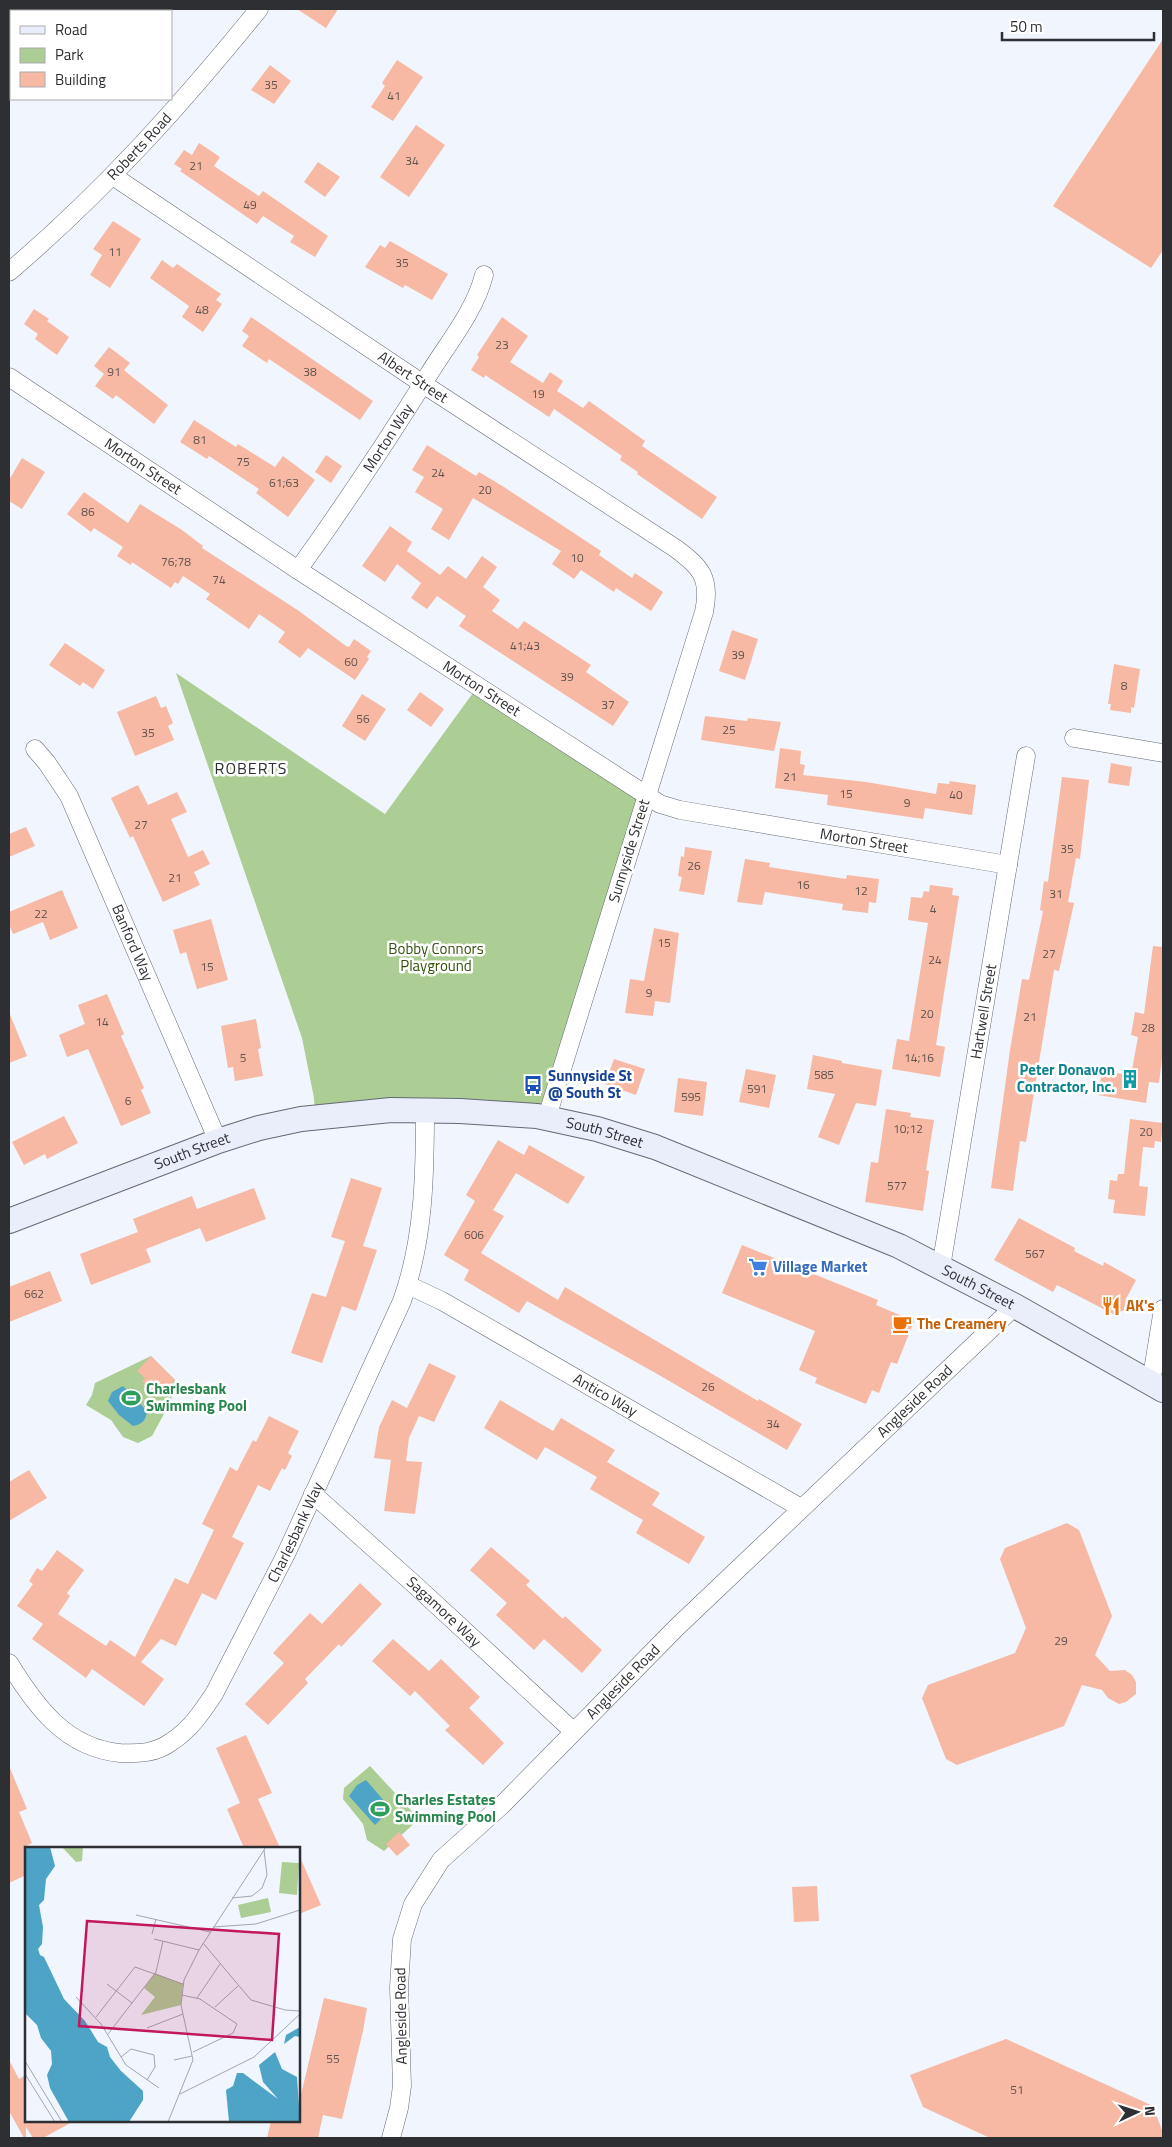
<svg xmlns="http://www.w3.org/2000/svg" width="1172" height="2147" font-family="'Titillium Web',sans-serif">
<rect width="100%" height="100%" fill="#f0f5fe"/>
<g fill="#accd93">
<polygon points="176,673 385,814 478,686 646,795 547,1117 315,1116 314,1098 302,1038"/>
<polygon points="151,1356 175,1380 171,1401 152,1436 138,1443 123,1437 111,1420 86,1405 92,1395 95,1383"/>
<polygon points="370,1766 419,1819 384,1851 367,1840 363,1824 343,1799 344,1788"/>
</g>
<g fill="#4da4c7">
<polygon points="9,9 87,9 86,11 11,11 11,94 9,94"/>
<path d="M123 1386 147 1411C146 1421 142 1424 133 1426L119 1415 108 1401 112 1392Z"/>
<polygon points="366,1780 391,1809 375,1825 349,1796 357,1785"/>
</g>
<g fill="#f7b9a3">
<polygon points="297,9 338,9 326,28"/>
<polygon points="1163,39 1163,250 1151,268 1053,206"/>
<polygon points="397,60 423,77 393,121 371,107 385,86 382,83"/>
<polygon points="270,65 291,81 274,104 251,90"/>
<polygon points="416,125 445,145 409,197 380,177"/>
<polygon points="199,143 220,157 214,166 259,196 263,191 328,236 315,257 290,242 294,236 263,216 257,224 180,171 182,169 174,164 184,150 192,155"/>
<polygon points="318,162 340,177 325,197 304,182"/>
<polygon points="113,221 141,239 110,288 90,275 102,255 93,249"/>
<polygon points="390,241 448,274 432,300 405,285 403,288 365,267 380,245 385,248"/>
<polygon points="162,260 173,268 177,264 221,294 216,300 222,304 203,332 182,317 189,306 150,278"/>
<polygon points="34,309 49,319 47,321 69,337 57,355 35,339 38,334 24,324"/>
<polygon points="251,317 373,401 360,420 269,359 267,363 242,346 249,336 242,331"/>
<polygon points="502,317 528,336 510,362 543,383 550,372 563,381 557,391 583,408 589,401 645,441 642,446 717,497 702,519 637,474 638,472 620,460 622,456 554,409 549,417 485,375 484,378 471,370 479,357 477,355"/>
<polygon points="109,347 130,363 124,370 131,376 168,405 154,424 116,395 113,399 95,386 104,374 94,366"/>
<polygon points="194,420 236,447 238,444 275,467 283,456 315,480 288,517 256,493 259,489 209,456 207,459 180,442"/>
<polygon points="427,445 476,476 479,472 504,487 601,551 599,555 632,578 635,573 663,592 651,611 616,588 614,592 581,570 574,579 552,564 561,551 473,498 449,540 431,529 443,509 415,492 424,477 412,470"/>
<polygon points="326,455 342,466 331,483 315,472"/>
<polygon points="22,458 45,472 22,509 9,501 9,480"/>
<polygon points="84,492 128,523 140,504 182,530 203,546 202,548 299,611 346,646 349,647 354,639 371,651 367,657 369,659 355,680 308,648 300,658 278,642 285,632 259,614 249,629 206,599 210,594 183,576 178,584 175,582 171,588 132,562 131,565 117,556 123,547 94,528 91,532 67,514"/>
<polygon points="390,526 412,542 407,551 440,575 448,566 466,579 482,556 497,567 483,587 500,600 492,611 518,629 524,621 591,665 586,672 629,702 613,726 459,626 466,616 437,596 427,609 411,598 421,583 397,564 385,582 362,566"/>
<polygon points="732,630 758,639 745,680 719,671"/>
<polygon points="65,643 105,670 93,689 83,682 80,686 49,665"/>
<polygon points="1114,664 1140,669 1134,708 1131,707 1131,713 1110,710 1111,704 1108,704"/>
<polygon points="420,692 444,709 431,727 407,710"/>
<polygon points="362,694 386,709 365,741 342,726"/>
<polygon points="156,696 161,708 166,706 173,723 168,726 174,740 135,756 117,712"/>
<polygon points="705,716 747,721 748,718 781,722 774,751 701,740"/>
<polygon points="780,748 801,751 800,764 805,765 803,775 866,782 936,794 938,783 949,784 950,781 976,785 972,815 925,808 923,819 827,805 828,795 775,788"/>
<polygon points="1111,763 1132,767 1129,786 1108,783"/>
<polygon points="1062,777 1089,780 1080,859 1076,858 1068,902 1074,903 1059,971 1054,970 1026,1142 1020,1141 1013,1191 991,1188 1010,1050 1022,979 1029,980 1043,911 1040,910 1044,881 1048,882"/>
<polygon points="138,785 148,805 177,792 187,812 171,819 188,857 203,850 210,864 194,872 200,885 163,902 133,836 130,838 111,798"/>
<polygon points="26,827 35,846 9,857 9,834"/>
<polygon points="685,847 712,851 704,895 679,891 682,877 678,876 681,856 684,857"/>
<polygon points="745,859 770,863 769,867 846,879 847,875 879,879 876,903 869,902 868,913 842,910 843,904 765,892 762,905 737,902"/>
<polygon points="930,885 953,888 952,895 959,896 936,1045 945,1047 940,1077 892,1069 897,1039 909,1041 928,923 908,920 911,897 922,898 924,891 929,892"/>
<polygon points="62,890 78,928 50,940 43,922 13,934 9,924 9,912"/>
<polygon points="211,919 228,980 197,989 186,952 180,954 173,930"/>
<polygon points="654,928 679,933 670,1003 655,1001 653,1016 625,1013 630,979 644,981"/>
<polygon points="1153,946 1163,947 1163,1051 1159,1083 1149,1082 1146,1103 1098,1095 1102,1071 1131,1075 1138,1037 1131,1035 1135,1012 1144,1014"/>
<polygon points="107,994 124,1034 121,1036 144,1088 141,1090 151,1113 121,1126 88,1049 67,1057 59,1035 85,1024 78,1005"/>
<polygon points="9,1012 27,1056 9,1063"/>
<polygon points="256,1019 261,1048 258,1049 263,1076 235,1081 233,1067 228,1068 221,1026"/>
<polygon points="813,1055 842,1061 842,1063 882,1070 876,1106 856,1103 839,1145 818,1137 835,1094 807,1089"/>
<polygon points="614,1059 645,1069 636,1095 605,1084"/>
<polygon points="746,1069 776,1075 769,1108 739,1102"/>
<polygon points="678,1078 707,1082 703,1116 674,1112"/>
<polygon points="886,1109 911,1113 910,1117 934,1120 926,1170 929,1171 923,1211 865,1202 871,1162 878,1163"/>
<polygon points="64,1116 78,1143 47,1159 45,1154 24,1165 12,1142"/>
<polygon points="1130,1119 1163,1123 1161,1142 1155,1141 1154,1148 1143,1147 1139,1186 1148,1187 1145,1216 1113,1213 1115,1200 1108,1199 1110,1180 1117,1181 1118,1174 1124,1174"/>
<polygon points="498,1140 524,1155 529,1145 585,1177 568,1204 516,1173 493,1210 504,1216 481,1253 558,1300 565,1287 758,1401 759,1399 802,1424 787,1450 659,1375 527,1301 519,1313 464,1280 469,1270 444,1255 475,1201 466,1195"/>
<polygon points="351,1178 382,1188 363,1246 377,1250 356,1311 342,1306 322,1363 291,1353 312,1293 326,1297 345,1241 331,1237"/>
<polygon points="254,1188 266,1219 206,1242 200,1228 146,1249 151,1262 91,1285 80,1254 138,1232 133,1219 192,1196 197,1209"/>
<polygon points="1019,1218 1075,1248 1074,1251 1103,1266 1104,1262 1136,1280 1125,1301 1128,1309 1119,1312 1117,1316 1057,1285 1053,1292 994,1260"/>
<polygon points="742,1245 878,1300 876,1305 914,1321 897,1364 891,1362 879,1393 872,1390 866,1404 815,1383 817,1378 799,1370 815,1331 722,1293"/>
<polygon points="50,1271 62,1301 9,1322 9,1287"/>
<polygon points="151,1356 175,1380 158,1396 142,1381 145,1378 137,1371"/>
<polygon points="429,1363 456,1376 434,1422 419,1416 409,1438 406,1461 422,1462 415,1514 384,1511 391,1460 374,1458 379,1427 392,1400 407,1408"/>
<polygon points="500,1400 553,1431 561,1418 615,1450 607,1462 660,1493 652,1505 705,1537 689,1564 636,1533 643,1520 590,1489 597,1477 545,1447 537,1460 484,1428"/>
<polygon points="269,1416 299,1431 288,1453 292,1456 285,1470 282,1468 270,1491 258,1485 232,1537 244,1543 216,1600 202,1593 176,1646 161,1639 141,1662 164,1679 144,1706 92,1669 86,1678 32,1639 43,1624 17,1606 33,1584 29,1581 37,1568 42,1571 57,1550 84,1570 67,1593 70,1596 58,1614 106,1646 110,1640 135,1657 175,1578 188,1584 214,1530 202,1524 230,1467 237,1471 253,1440 256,1442"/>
<polygon points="29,1470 47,1498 9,1521 9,1482"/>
<polygon points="1067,1523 1079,1530 1112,1616 1095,1655 1110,1671 1125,1670 1132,1675 1136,1682 1136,1694 1126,1702 1119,1704 1108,1698 1102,1690 1082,1685 1064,1726 957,1765 946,1759 922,1698 928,1685 1015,1653 1026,1628 1000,1559 1005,1548"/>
<polygon points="491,1547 530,1581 526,1585 563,1619 565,1616 602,1650 582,1673 544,1639 534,1650 496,1615 507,1603 470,1570"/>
<polygon points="360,1583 382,1604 341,1647 339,1644 305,1679 308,1683 268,1725 245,1704 284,1663 273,1653 310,1613 322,1624"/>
<polygon points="393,1639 429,1671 441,1659 480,1697 469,1708 504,1743 483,1765 445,1730 450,1726 415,1691 410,1696 372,1661"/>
<polygon points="246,1735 272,1793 258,1799 280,1848 244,1848 227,1809 240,1803 216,1748"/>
<polygon points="9,1766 27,1809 19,1812 32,1843 26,1846 26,1875 9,1883"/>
<polygon points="399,1832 410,1845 397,1856 386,1844"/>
<polygon points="299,1855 321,1905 299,1914"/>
<polygon points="817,1886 819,1921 794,1922 792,1887"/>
<polygon points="324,1998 367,2008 363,2031 342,2119 323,2115 318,2138 267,2138 271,2121 299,2121 299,2103"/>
<polygon points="1006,2039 1153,2106 1163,2133 1163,2138 990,2138 923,2107 910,2075"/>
<polygon points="9,2060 19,2079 26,2075 26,2121 74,2121 43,2138 33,2138 26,2127 26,2138 24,2138 9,2111"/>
</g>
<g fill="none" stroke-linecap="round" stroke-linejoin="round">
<g stroke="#646973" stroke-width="19">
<g id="street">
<path id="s1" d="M113 176 423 384 675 548C701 567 711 578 704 612L547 1117"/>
<path id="s2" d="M9 272C104 191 181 105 259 9"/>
<path id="s3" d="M9 377 298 570 660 804 680 810 1008 865"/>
<path id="s4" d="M298 570C344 506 387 441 429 374 448 343 475 311 484 275"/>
<polyline points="1074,738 1163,753"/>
<path id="s5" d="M35 749 47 763 69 796 218 1141"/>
<path id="s6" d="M941 1267 1026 756"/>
<path id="s7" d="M408 1285 442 1301 801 1508"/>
<polyline points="1151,1383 1163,1309"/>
<path id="s8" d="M313 1494 415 1585 573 1731"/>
<path id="s9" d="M9 1663C36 1707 66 1748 120 1753 139 1754 156 1753 171 1742 190 1730 202 1712 214 1694L286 1554 402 1301C424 1239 425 1175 425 1110"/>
<path id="s10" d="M391 2138 399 2108 402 2086 399 1987 402 1939 413 1904 441 1860 502 1805 676 1628 1015 1306"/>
</g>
</g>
<g stroke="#646973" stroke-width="26">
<g id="secondary">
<path id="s11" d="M9 1221 218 1141 259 1128 301 1119 391 1110 460 1111 537 1116 597 1129 655 1147 899 1246 1015 1306 1163 1390"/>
</g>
</g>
<use href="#street" stroke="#fff" stroke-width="18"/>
<use href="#secondary" stroke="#e9eefa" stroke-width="24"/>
</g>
<defs>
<g id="building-bare" transform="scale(1.5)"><path d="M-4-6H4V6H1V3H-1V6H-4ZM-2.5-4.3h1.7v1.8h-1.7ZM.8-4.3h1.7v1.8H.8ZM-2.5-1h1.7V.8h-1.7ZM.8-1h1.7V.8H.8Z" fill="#0f9aa8" stroke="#fff" stroke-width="2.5" paint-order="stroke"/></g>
<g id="bus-bare" transform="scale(1.5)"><path d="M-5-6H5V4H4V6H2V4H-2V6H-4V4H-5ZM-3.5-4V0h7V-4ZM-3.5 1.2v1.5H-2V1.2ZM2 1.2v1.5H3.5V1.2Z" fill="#1a4fb4" stroke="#fff" stroke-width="2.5" paint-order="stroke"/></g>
<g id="supermarket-bare" transform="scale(1.5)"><path d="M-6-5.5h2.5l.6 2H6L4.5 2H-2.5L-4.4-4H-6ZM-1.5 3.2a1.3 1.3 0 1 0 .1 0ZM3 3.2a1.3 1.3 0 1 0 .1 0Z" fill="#3f7fe0" stroke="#fff" stroke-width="2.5" paint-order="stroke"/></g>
<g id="restaurant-bare" transform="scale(1.5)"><path d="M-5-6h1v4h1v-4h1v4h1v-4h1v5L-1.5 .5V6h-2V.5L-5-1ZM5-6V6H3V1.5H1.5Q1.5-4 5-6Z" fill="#e8710a" stroke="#fff" stroke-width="2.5" paint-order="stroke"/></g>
<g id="cafe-bare" transform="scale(1.5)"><path d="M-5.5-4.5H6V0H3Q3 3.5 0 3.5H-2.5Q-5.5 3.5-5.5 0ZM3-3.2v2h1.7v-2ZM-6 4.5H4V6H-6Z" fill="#e8710a" stroke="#fff" stroke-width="2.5" paint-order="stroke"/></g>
<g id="stadium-bare" transform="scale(1.5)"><path d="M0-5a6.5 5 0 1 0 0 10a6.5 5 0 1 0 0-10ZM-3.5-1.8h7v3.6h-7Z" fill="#2e9e5b" stroke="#fff" stroke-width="2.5" paint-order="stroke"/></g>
</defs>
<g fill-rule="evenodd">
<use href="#building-bare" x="1130" y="1079"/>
<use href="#bus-bare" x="533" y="1085"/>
<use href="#supermarket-bare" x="758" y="1267"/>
<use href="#restaurant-bare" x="1111" y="1306"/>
<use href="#cafe-bare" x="902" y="1324"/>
<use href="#stadium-bare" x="131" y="1398"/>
<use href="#stadium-bare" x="380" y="1809"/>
</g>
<g text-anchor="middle" stroke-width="5" stroke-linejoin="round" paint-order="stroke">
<g font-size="12" fill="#60524f">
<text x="271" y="89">35</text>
<text x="394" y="100">41</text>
<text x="412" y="165">34</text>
<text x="196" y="170">21</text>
<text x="250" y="209">49</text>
<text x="115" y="256">11</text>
<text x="402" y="267">35</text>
<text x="202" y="314">48</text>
<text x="502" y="349">23</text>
<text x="114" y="376">91</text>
<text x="310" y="376">38</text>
<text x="538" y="398">19</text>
<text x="200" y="444">81</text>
<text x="243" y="466">75</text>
<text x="438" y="477">24</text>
<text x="284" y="487">61;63</text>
<text x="485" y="494">20</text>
<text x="88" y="516">86</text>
<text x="577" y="562">10</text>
<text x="176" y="566">76;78</text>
<text x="219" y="584">74</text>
<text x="525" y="650">41;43</text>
<text x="738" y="659">39</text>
<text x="351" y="666">60</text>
<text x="567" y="681">39</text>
<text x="1124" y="690">8</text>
<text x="608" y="709">37</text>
<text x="363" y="723">56</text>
<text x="729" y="734">25</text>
<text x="148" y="737">35</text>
<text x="790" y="781">21</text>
<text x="846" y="798">15</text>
<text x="956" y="799">40</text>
<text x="907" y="807">9</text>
<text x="141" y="829">27</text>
<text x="1067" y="853">35</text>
<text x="694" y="870">26</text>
<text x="175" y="882">21</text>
<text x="803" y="889">16</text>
<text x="861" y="895">12</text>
<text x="1056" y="898">31</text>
<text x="933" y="913">4</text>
<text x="41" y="918">22</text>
<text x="664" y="947">15</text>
<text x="1049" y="958">27</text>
<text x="935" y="964">24</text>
<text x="207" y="971">15</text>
<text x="649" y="997">9</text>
<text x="927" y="1018">20</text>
<text x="1030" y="1021">21</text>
<text x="102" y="1026">14</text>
<text x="1148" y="1032">28</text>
<text x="243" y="1062">5</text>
<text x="919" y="1062">14;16</text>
<text x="824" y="1079">585</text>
<text x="757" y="1093">591</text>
<text x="691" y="1101">595</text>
<text x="128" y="1105">6</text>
<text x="908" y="1133">10;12</text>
<text x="1146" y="1136">20</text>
<text x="897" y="1190">577</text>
<text x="474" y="1239">606</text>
<text x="1035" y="1258">567</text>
<text x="34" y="1298">662</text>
<text x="708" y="1391">26</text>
<text x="773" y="1428">34</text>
<text x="1061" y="1645">29</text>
<text x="333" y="2063">55</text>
<text x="1017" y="2094">51</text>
</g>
<g font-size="15" fill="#2d2f33" stroke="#fff">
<text dy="5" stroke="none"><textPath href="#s2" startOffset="181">Roberts Road</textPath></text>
<text dy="5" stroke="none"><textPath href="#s1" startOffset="361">Albert Street</textPath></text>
<text dy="5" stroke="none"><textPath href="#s4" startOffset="160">Morton Way</textPath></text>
<text dy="5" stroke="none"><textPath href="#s3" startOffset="161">Morton Street</textPath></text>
<text dy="5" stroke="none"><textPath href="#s3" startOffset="566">Morton Street</textPath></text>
<text dy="5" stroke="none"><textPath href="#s3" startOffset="986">Morton Street</textPath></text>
<text transform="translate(629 851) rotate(-73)" y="5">Sunnyside Street</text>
<text dy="5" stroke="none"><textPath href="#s5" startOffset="218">Banford Way</textPath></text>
<text dy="5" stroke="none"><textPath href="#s6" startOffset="259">Hartwell Street</textPath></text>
<text dy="5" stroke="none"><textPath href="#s11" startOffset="616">South Street</textPath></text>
<text dy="5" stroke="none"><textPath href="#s11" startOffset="196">South Street</textPath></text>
<text dy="5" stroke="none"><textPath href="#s11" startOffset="1021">South Street</textPath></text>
<text dy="5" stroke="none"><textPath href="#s7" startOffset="226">Antico Way</textPath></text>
<text dy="5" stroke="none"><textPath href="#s10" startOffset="949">Angleside Road</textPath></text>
<text dy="5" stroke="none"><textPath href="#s9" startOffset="448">Charlesbank Way</textPath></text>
<text dy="5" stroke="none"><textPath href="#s8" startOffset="176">Sagamore Way</textPath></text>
<text dy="5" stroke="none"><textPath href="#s10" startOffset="544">Angleside Road</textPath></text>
<text transform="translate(401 2016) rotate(-91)" y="5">Angleside Road</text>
</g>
<g font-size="15" fill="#31520b" stroke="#fff">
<text x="436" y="954">Bobby Connors<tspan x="436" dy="17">Playground</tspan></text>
</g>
<g font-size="15" font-weight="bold" fill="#0d838f" stroke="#fff" text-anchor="end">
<text x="1115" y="1075">Peter Donavon<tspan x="1115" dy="17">Contractor, Inc.</tspan></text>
</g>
<g font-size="15" font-weight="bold" fill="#164399" stroke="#fff" text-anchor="start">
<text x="548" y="1081">Sunnyside St<tspan x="548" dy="17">@ South St</tspan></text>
</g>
<g font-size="15" font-weight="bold" fill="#366cbe" stroke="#fff" text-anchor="start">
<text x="773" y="1272">Village Market</text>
</g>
<g font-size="15" font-weight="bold" fill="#c56008" stroke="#fff" text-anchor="start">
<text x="1126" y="1311">AK's</text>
<text x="917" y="1329">The Creamery</text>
</g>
<g font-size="15" font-weight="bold" fill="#27864d" stroke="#fff" text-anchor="start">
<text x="146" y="1394">Charlesbank<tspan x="146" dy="17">Swimming Pool</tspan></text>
<text x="395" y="1805">Charles Estates<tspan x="395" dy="17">Swimming Pool</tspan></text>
</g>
<g font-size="16" letter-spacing="1" fill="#2d2f33" stroke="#fff">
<text x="251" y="774">ROBERTS</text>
</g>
</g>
<g transform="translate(25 1847)">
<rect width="275" height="275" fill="#f0f5fe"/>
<path d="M37 0H58L57 14 51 15ZM257 15 274 16 272 48 254 46ZM243 51 246 65 216 71 213 58ZM130 126 158 137 156 158 116 168 130 150 119 141Z" fill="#accd93"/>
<path d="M0 0H25L30 19 21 32 19 53 14 58 18 80 17 97 13 102 15 108 19 110 39 152 60 174 73 195 82 200 85 210 96 224 118 244V253L104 275H44L25 241 22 228 27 217 26 204 16 191 12 178 0 166ZM275 180V190L270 189 259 197 261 188ZM250 205 257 222 272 230 275 275H204L201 243 208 239 212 226H218L253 252 238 235 234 218Z" fill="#4da4c7"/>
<path fill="none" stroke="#a2a6ad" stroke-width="1" d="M207 51 227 49 237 41 242 28 239 3M111 68 185 85M188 80 231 77 275 63M127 87 131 72M129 92 174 103M178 96 226 153 260 163 275 164M82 137 107 156M157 148 175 152 212 177 208 186 168 205M51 150 76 177 101 218 134 241M172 151 195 117M190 160 213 139M71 170 110 120 158 137M122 181 158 167M83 187 131 125 138 94M96 210 106 202 129 208 130 220 122 233M149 213 167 209M0 214 37 275M0 227 30 275M155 247 229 210 275 167M143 275 168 213 156 158 159 133 174 103 241 0"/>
<path fill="#c2185b" fill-opacity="0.15" stroke="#c2185b" stroke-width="2.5" d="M62 74 254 87 247 193 54 179Z"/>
<rect width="275" height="275" fill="none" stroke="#2d2f33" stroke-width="2.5"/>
</g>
<rect width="1172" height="2147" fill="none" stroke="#2d2f33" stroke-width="20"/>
<rect x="10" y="10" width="162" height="90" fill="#ffffff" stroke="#abacad"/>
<rect x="20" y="26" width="25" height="8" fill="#e9eefa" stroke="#abacad"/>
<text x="55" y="35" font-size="15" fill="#2d2f33">Road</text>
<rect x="20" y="48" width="25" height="15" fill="#accd93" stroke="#abacad"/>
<text x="55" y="60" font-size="15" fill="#2d2f33">Park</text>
<rect x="20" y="72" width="25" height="15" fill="#f7b9a3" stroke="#abacad"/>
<text x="55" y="85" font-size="15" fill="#2d2f33">Building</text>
<g transform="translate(1137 2112) rotate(86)" stroke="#ffffff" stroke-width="4" paint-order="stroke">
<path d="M0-4L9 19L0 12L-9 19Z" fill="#2d2f33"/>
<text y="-8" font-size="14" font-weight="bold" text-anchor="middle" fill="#2d2f33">N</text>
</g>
<path d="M1002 32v8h152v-8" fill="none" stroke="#2d2f33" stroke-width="2.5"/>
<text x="1010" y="32" font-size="15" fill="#2d2f33" stroke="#ffffff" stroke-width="4" paint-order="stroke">50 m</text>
</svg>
